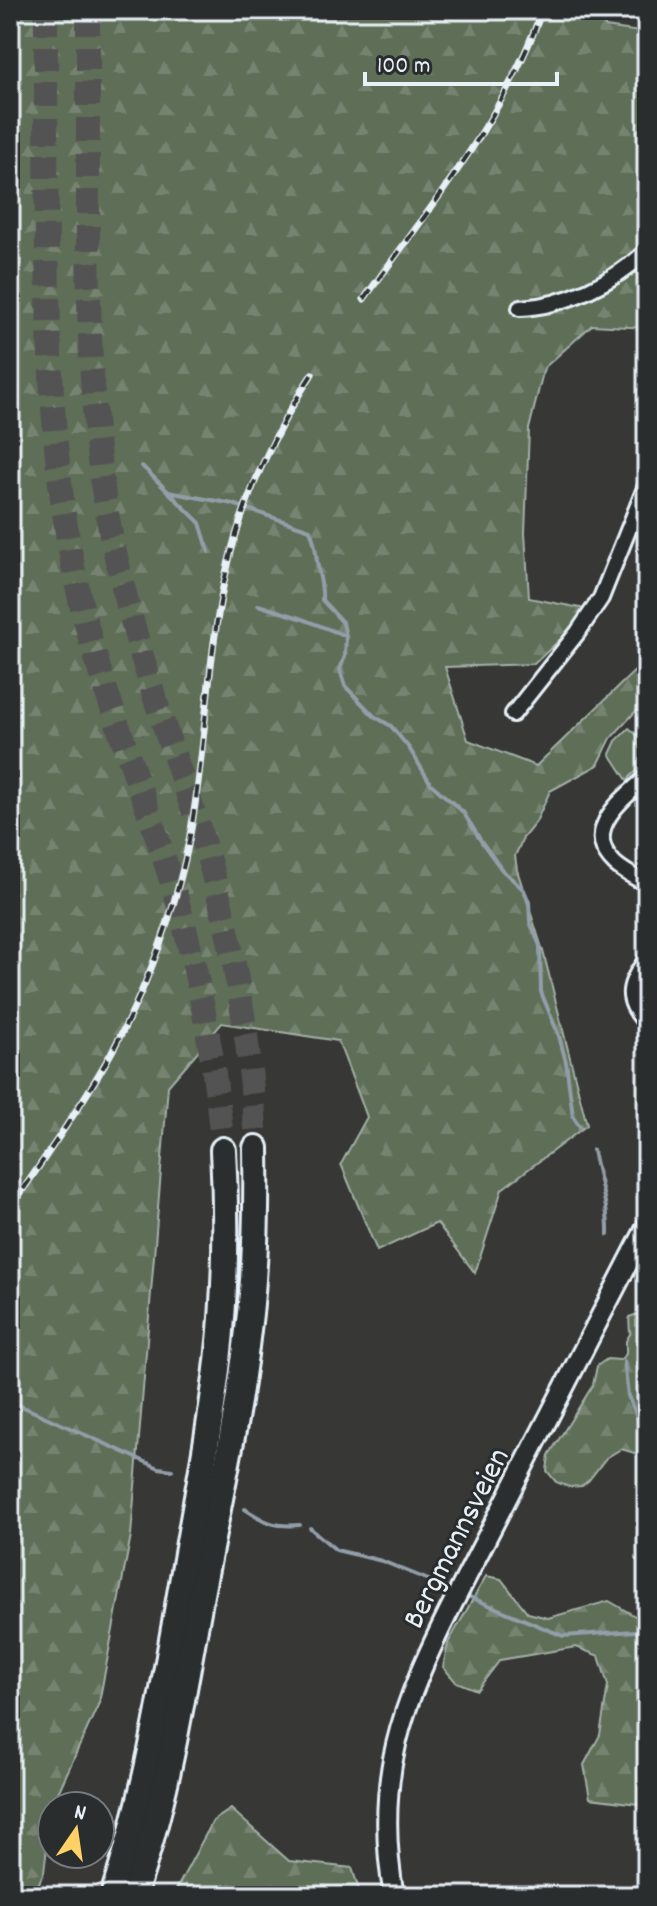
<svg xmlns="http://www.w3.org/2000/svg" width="657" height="1906" font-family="Dekko,sans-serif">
<defs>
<pattern id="forest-firs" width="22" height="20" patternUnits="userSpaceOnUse" patternTransform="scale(2)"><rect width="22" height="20" fill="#5e6e57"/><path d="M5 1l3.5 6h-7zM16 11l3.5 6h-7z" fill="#758370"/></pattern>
</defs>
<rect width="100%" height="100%" fill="#373735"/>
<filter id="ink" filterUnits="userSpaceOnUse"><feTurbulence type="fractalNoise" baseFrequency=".0125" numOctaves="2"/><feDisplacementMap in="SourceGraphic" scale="16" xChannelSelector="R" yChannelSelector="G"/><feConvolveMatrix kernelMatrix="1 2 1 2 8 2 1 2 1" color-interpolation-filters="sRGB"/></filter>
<g filter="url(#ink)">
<path fill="#5e6e57" stroke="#a3b0a8" stroke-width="2" d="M629 728C642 739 647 744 647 761L627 780 610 754 616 741Z"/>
<g fill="url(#forest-firs)" stroke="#a3b0a8" stroke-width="2">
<polygon points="10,10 594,10 606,27 647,33 647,328 592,325 544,368 529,429 525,533 529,598 591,610 534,664 445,667 468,740 536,766 647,659 647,699 611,738 598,765 550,791 536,822 523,838 515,856 517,870 543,951 587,1125 502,1189 475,1273 437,1223 377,1251 341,1164 367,1117 338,1041 222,1023 168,1086 131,1535 99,1703 52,1806 44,1872 33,1896 10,1896"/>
<polygon points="638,1314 647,1325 647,1461 638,1454 621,1449 606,1458 589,1480 582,1486 569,1487 556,1482 547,1471 549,1455 593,1385 597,1366 607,1359 620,1360 626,1354 626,1341 630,1334 629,1317"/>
<polygon points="486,1576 501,1579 528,1613 548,1618 609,1601 647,1623 647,1805 590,1798 584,1765 600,1735 608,1685 599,1656 576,1647 500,1660 477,1690 456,1682 443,1667 448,1643"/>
<polygon points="231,1809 289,1861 352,1868 361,1896 170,1896 177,1888 213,1821"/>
</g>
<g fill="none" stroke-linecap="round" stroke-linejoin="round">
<g stroke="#929ea9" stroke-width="4">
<polyline points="142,466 200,523 209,552"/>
<path d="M168 492 233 504 310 530C317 547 315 551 318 568 320 580 323 587 322 600L343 623 346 636 345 656 340 670 345 686 374 716 391 726 409 748 431 784 463 812 481 841 502 870 524 890 529 902 530 922 540 946 541 992 559 1036 566 1062 573 1116 580 1127"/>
<polyline points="258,605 300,618 346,636"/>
<path d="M593 1150C598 1179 609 1205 608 1235"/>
<polyline points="624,1361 628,1396 643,1431 647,1444"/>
<polyline points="10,1401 159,1468 172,1470"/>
<path d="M245 1509C266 1523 274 1527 300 1525"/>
<polyline points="310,1528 336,1550 382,1561 453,1590"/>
<polyline points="465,1595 563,1636 635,1631 647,1639"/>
</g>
<g stroke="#525352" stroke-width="24" stroke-dasharray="24 12" stroke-linecap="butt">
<path d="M46 10C46 89 46 167 47 246 49 363 53 480 79 595 103 699 147 797 177 900 201 982 215 1065 223 1150"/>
<path d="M88 10C88 84 88 159 88 233 89 335 91 439 112 539 125 599 141 656 160 714 179 771 201 827 216 886 239 972 252 1059 256 1148"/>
</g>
<g stroke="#e8f1f8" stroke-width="20">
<g id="street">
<path d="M520 308C566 306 613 282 647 251"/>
<polyline points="513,714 578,632 601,598 647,483"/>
<path d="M647 777C623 799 580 830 615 864 624 872 636 878 647 884"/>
<path d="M647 959C628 985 623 999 647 1024"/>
</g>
</g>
<g stroke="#e8f1f8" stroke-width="24">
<path id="secondary" d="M394 1896C373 1779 401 1706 453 1603L647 1226"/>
</g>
<g stroke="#e8f1f8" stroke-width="30">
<g id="highway">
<path d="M113 1896C147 1792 164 1685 183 1577 195 1505 210 1434 218 1361 226 1291 227 1220 223 1150"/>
<path d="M133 1896C167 1800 182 1699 200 1600 217 1510 238 1420 248 1330 256 1269 257 1209 256 1148"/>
</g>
</g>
<use href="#street" stroke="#2a2d2e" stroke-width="14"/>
<use href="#secondary" stroke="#2a2d2e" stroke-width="18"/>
<use href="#highway" stroke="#2a2d2e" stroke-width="24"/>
<g stroke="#e8f1f8" stroke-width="7">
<g id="rail">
<path d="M364 299C430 208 505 117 542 10"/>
<path d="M10 1209C46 1155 84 1103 115 1046 146 988 170 924 185 860 206 765 205 667 226 573 242 501 272 436 312 374"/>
</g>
</g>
<use href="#rail" stroke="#2a2d2e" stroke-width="4" stroke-dasharray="12" stroke-linecap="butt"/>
</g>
</g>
<g text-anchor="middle" stroke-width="6" stroke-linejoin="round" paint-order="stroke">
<g font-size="32" fill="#e8f1f8" stroke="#2a2d2e">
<text transform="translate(454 1537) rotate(-63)" y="11">Bergmannsveien</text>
</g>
</g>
<rect width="657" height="1906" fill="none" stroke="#2a2d2e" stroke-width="40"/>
<rect x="20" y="20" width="617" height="1866" fill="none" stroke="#e8f1f8" stroke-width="3" filter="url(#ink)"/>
<g transform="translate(76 1830) rotate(13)"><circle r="38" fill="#2a2d2e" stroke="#767b7f" stroke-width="2"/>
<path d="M0-6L14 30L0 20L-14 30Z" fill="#ffd166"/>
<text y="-12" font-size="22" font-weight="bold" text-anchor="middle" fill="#e8f1f8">N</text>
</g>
<path d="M365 72v12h192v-12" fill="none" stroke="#e8f1f8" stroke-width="4"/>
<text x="377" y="72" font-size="24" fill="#e8f1f8" stroke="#2a2d2e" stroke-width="6" paint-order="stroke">100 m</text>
</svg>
